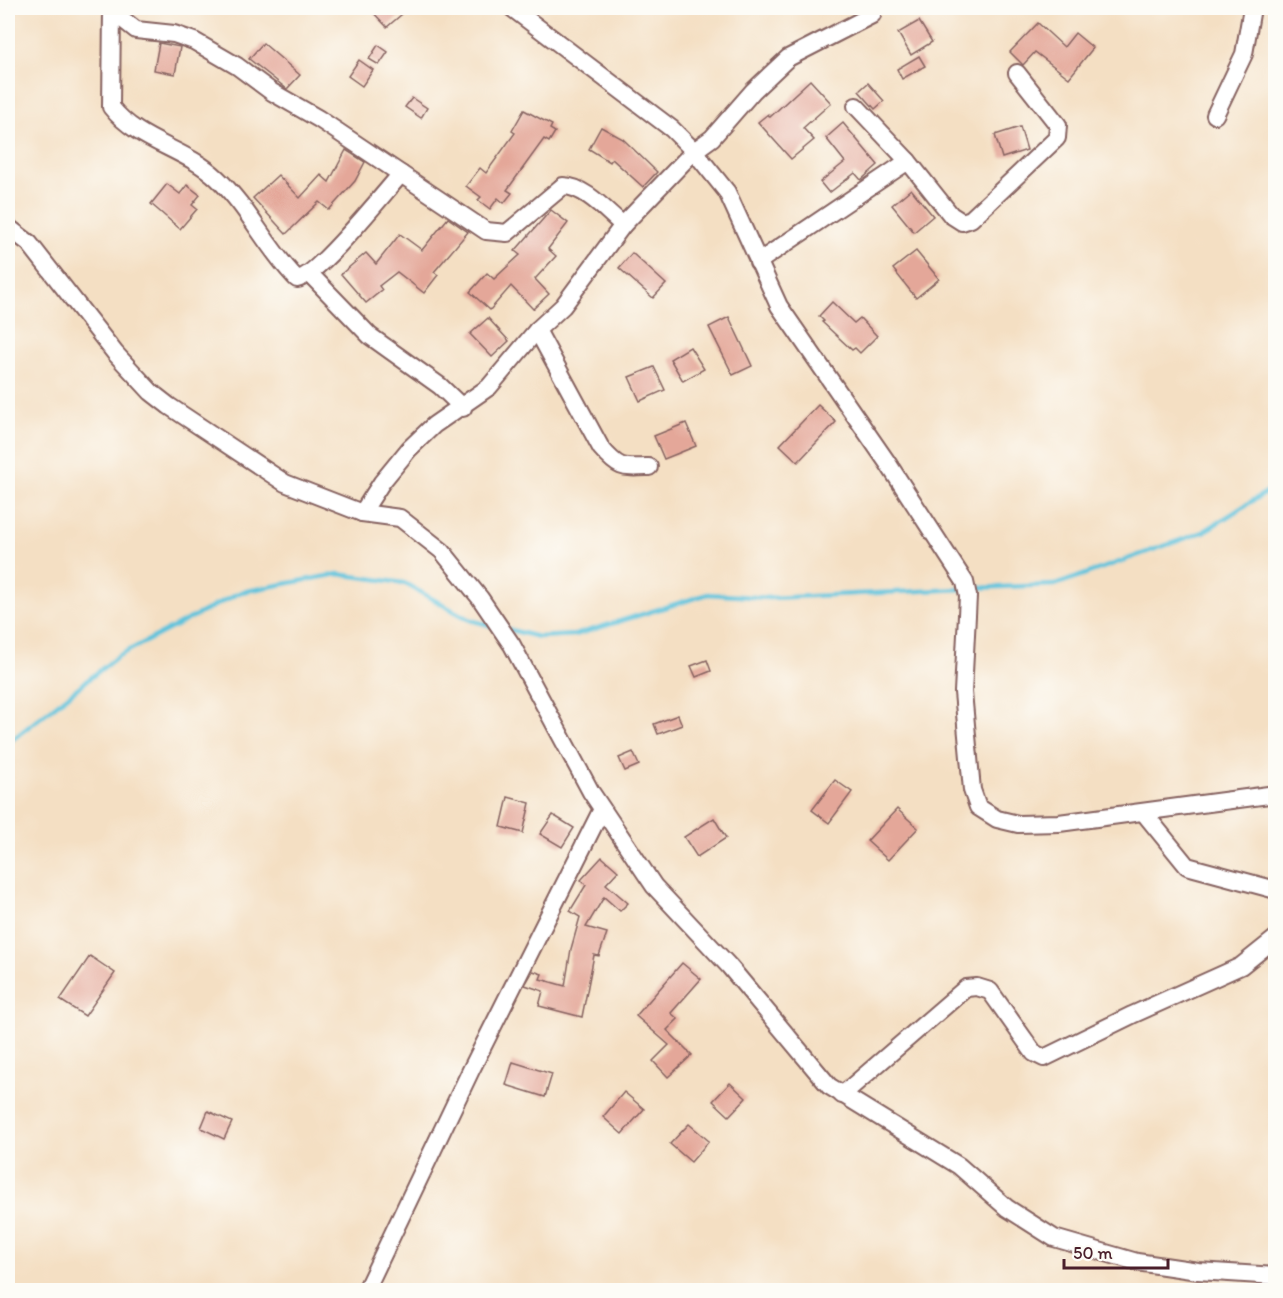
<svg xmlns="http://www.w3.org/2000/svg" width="1283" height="1298" font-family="Itim,sans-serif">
<rect width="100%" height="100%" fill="#fdfcf7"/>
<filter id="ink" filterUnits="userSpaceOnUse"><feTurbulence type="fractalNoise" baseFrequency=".0167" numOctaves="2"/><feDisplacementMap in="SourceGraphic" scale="12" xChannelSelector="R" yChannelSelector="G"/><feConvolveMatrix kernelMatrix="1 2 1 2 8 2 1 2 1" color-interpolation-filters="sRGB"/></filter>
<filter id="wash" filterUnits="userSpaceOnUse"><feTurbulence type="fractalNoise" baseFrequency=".008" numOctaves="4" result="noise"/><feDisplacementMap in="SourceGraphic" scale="24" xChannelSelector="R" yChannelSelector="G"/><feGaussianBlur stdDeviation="1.35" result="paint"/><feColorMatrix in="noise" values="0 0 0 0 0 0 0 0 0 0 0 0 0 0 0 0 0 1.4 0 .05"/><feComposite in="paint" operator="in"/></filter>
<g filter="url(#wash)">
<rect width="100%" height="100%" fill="#f4dfc3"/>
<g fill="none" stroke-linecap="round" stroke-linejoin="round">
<g stroke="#5ec3dc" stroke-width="4.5">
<polyline points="971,588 1055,585 1203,532 1276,486"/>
<polyline points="507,629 538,637 575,635 708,594 769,598 963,589"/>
<polyline points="8,743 118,656 241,592 338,574 404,583 470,620 493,626"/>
</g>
</g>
<g id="blocks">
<g fill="#e4a799">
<polygon points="369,8 409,8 387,27"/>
<polygon points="919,21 932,42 911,55 898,33"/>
<polygon points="1038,23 1064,47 1075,33 1093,48 1069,78 1035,52 1023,65 1010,52"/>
<polygon points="159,43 180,47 175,74 154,70"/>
<polygon points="263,43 300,75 287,89 249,59"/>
<polygon points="378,45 388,52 379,65 369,59"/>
<polygon points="919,56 925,66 902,79 897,69"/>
<polygon points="359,60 373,70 362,86 348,76"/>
<polygon points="810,80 831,103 803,128 814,140 791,159 758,122 768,114 770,117"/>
<polygon points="868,83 884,101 875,109 859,91"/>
<polygon points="412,98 427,108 421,118 405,107"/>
<polygon points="524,110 552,125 550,129 555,132 549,142 544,139 507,190 512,193 504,203 498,198 490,209 478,200 481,197 466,186 480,168 486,173 515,133 512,131"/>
<polygon points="843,123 878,165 861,180 855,173 829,193 820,182 845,162 826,138"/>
<polygon points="601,127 623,139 657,172 643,187 612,159 610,162 589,149"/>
<polygon points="1020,127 1027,150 1002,158 995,135"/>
<polygon points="346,150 365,162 355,181 329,210 319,202 286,234 253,198 278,175 300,198 321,175 329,182"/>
<polygon points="167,184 180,194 187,185 200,195 192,205 197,209 180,229 151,204"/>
<polygon points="911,189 933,216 914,232 892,205"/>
<polygon points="551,210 568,223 548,249 556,256 535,279 549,294 533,309 511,286 490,310 470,292 487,273 494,279 520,255 515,251"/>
<polygon points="448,218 468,232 434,272 438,275 424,293 397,272 379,286 382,290 366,303 341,274 366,253 376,264 400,234 422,250"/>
<polygon points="916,251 939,279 916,298 893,269"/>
<polygon points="632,253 666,284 653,298 619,268"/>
<polygon points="832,302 854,323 860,318 877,336 860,353 855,348 852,350 822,322 824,321 819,316"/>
<polygon points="729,317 752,366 733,375 709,327"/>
<polygon points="488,318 509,341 492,357 470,334"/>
<polygon points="690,347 704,369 683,381 670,359"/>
<polygon points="654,367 665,390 640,401 629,377"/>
<polygon points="818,405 836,422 798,462 780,445"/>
<polygon points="686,423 696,446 664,459 654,436"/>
<polygon points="707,660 711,671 696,677 691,666"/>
<polygon points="678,715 682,725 658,734 654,724"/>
<polygon points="633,752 639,765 625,771 619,758"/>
<polygon points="835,780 852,792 829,823 812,810"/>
<polygon points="508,797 530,803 523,833 501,827"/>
<polygon points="897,809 918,828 888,860 867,841"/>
<polygon points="553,815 574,828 562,847 540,834"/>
<polygon points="714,818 726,838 697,857 684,837"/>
<polygon points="602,857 618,871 606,884 628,903 620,911 604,897 586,927 607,933 599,956 594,955 582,1017 539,1006 543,991 525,985 533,971 542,974 540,979 565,986 571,949 580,917 570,911 586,885 581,880"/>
<polygon points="90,956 115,973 85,1016 60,1000"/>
<polygon points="682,963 701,979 671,1013 678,1019 667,1030 692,1055 668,1077 653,1061 669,1045 636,1016"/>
<polygon points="513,1062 552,1074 545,1097 506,1085"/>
<polygon points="730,1083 746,1098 729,1116 713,1101"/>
<polygon points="624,1092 644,1109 622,1134 603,1117"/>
<polygon points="208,1111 232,1122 224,1139 201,1128"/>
<polygon points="689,1124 709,1141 691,1162 670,1144"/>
</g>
</g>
</g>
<g filter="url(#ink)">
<use href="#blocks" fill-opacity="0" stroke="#866260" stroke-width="1.5"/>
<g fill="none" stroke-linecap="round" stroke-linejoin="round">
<g stroke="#866260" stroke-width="20">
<g id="minor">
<path d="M112 8 111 107C138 142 185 148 217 178 249 208 267 249 297 279 317 277 384 193 401 174"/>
<polyline points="512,8 672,129 694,151 727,192 779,306 887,462 965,582 968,596 963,692 972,790 978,807 997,819 1018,824 1059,823 1276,794"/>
<path d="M112 11 136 30 174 34 194 41 237 66 272 92 319 119 486 231 507 233 563 186C585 186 607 212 623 225"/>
<polyline points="856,106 908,161"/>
<polyline points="1215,115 1244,54 1252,8"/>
<polyline points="8,227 29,243 115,353 151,392 169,406 285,483 362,513 400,518 442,551 480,598 512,645 591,792 654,886 729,966 829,1086 959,1166 1007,1208 1054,1238 1137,1262 1198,1271 1276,1276"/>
<polyline points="758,262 908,161 951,215 962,222 971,219 1057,138 1058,125 1017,73"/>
<polyline points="310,274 370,336 440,386 463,408"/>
<path d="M537 330 601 448C619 469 622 468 649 467"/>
<polyline points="362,513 382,482 409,449 434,425 489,387 537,330 563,306 623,225 694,151 712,138 753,91 788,58 872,15"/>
<polyline points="1144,813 1187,866 1276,890"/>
<polyline points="842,1095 966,988 977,987 990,991 1034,1053 1044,1058 1132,1015 1241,966 1276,938"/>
<polyline points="366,1290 471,1070 602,809"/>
</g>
</g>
<use href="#minor" stroke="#fff" stroke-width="16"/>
</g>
</g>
<rect width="1283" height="1298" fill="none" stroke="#fdfcf7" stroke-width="30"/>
<path d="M1064 1259v9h104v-9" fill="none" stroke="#4a1f2b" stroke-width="3"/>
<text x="1073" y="1259" font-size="18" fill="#4a1f2b" stroke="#fdfcf7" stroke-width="4.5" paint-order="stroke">50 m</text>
</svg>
